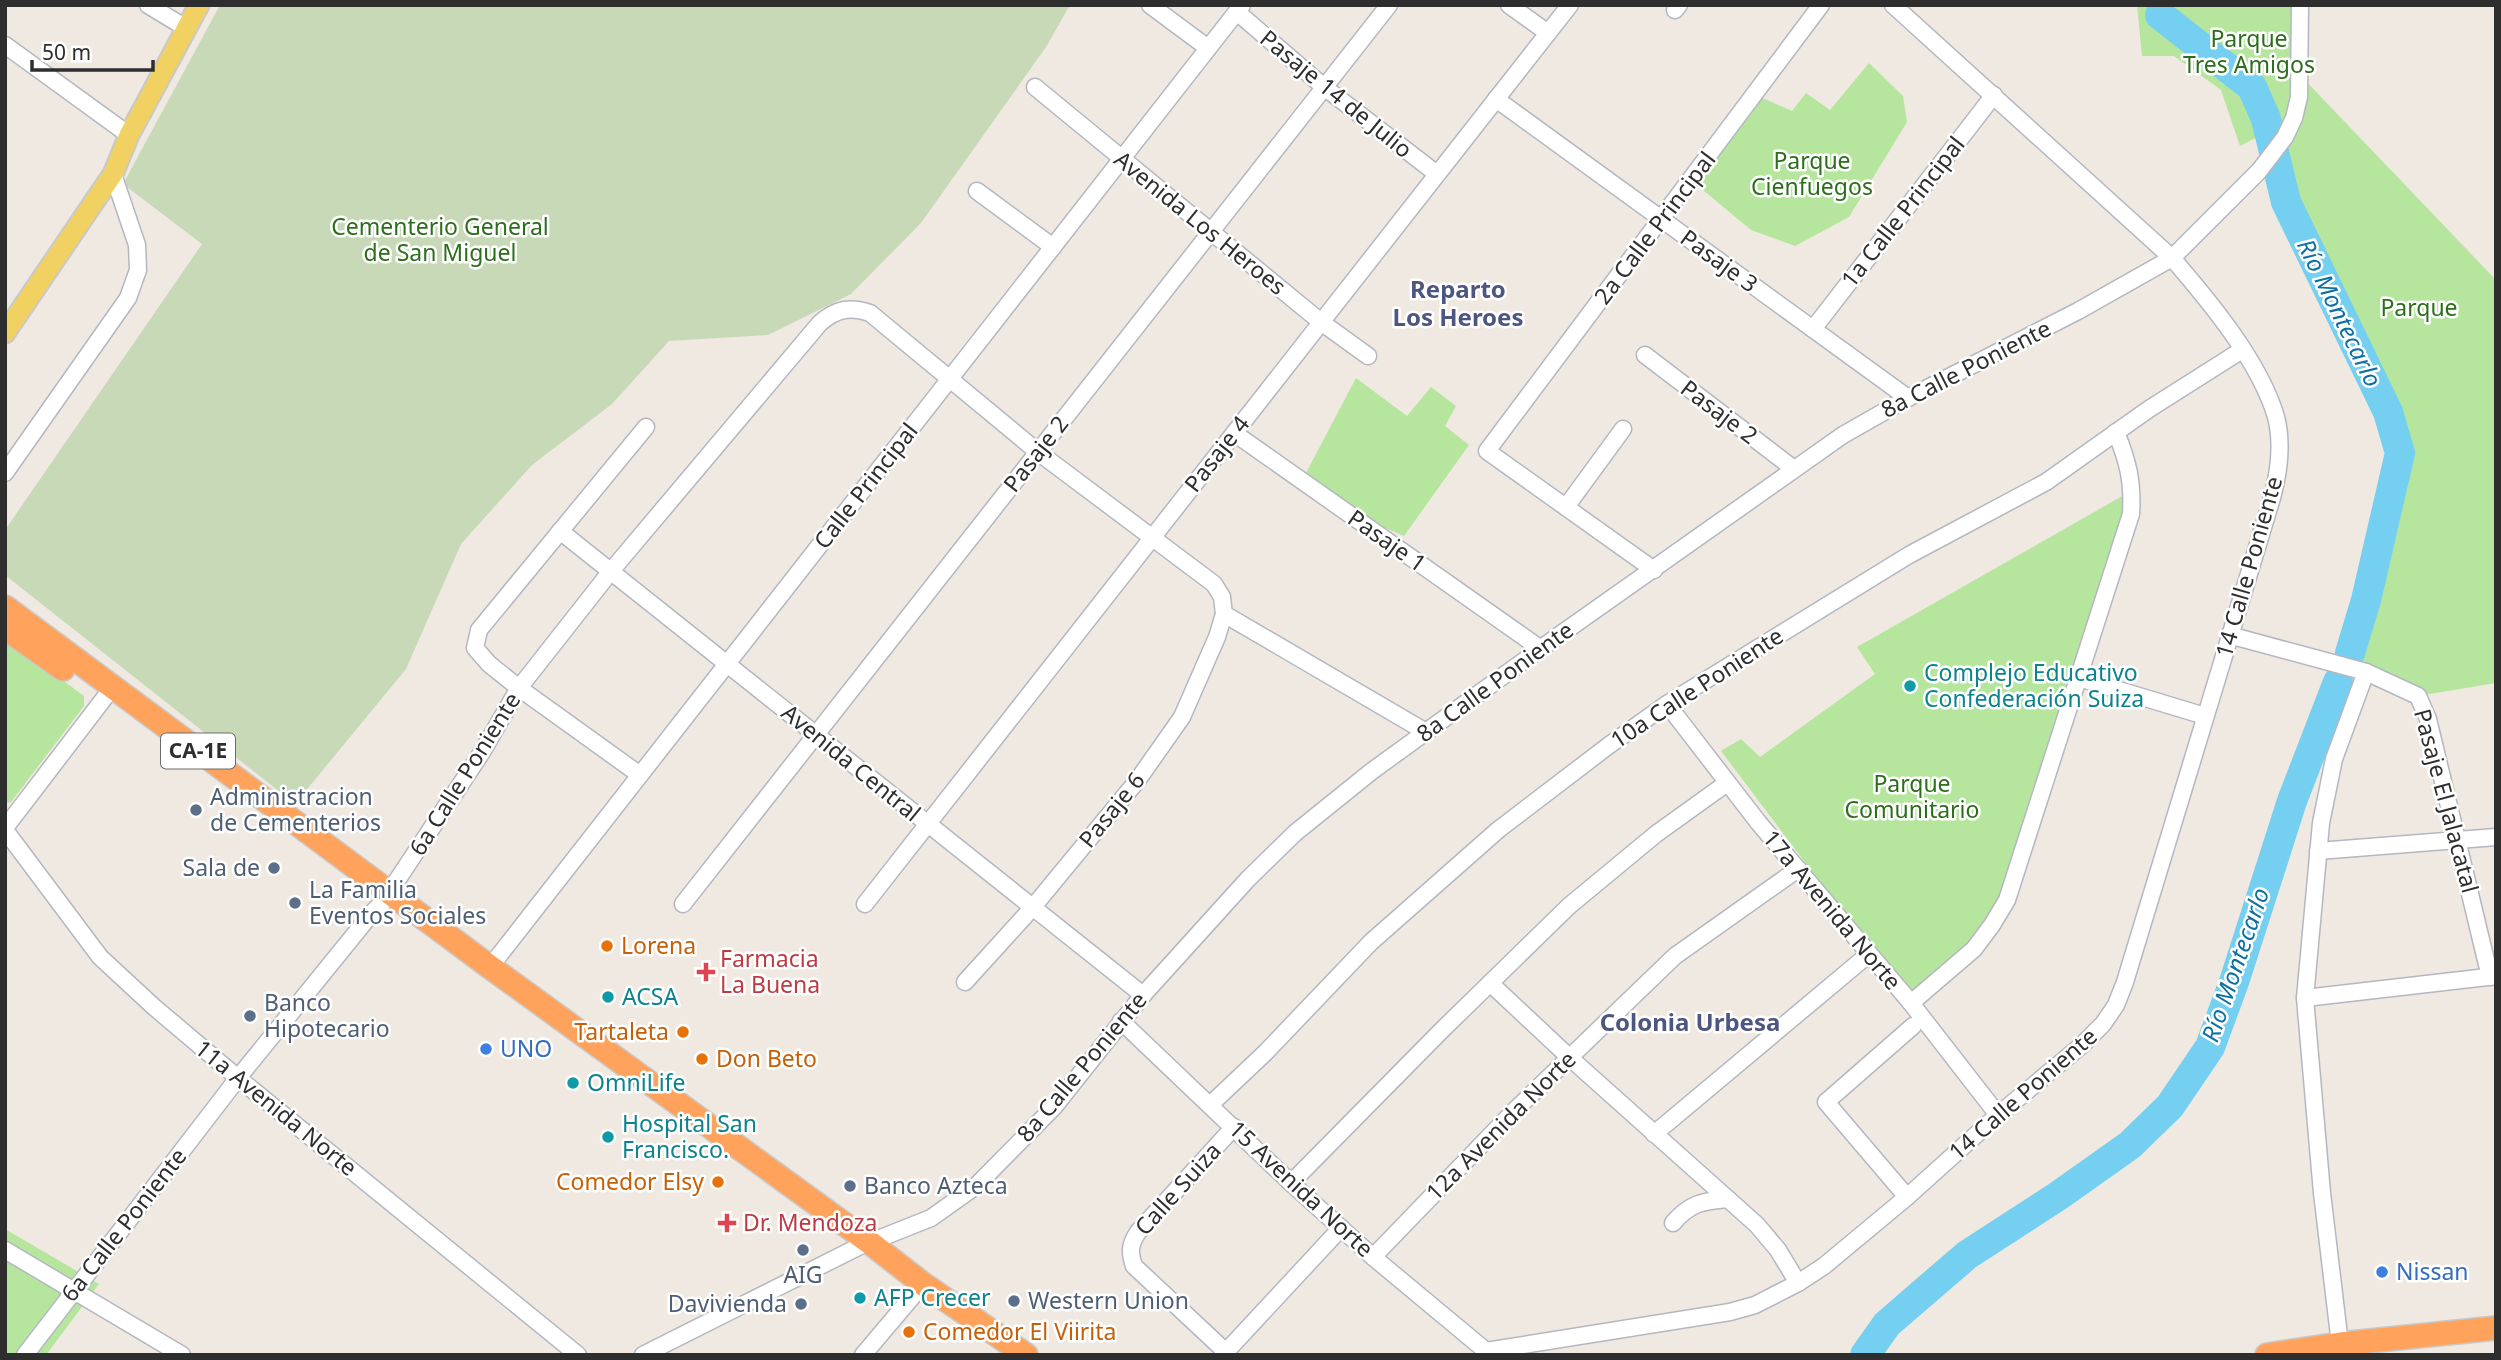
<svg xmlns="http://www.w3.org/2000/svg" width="2501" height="1360" font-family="'Noto Sans',sans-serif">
<rect width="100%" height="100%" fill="#efe9e1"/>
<g fill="#b6e59e">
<polygon points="2137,5 2298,5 2299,74 2496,280 2496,683 2418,696 2350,653 2380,542 2400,453 2345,328 2286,202 2285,137 2288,121 2240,146 2221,90 2174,56 2142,56"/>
<polygon points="1869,63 1903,96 1907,122 1849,217 1795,246 1751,230 1691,180 1756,95 1792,111 1806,93 1830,110"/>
<polygon points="1356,378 1407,416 1431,387 1456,406 1445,426 1469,445 1404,536 1367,520 1305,475"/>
<polygon points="2133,490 2007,900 1974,949 1911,1003 1721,751 1741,739 1760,757 1875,674 1857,647"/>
<polygon points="5,638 84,696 84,706 11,802 5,803"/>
<polygon points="5,1229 99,1284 46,1355 5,1355"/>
</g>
<polygon fill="#c8d9b8" points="220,5 1070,5 1046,47 921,223 851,294 768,335 669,341 612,404 532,465 461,544 406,669 295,804 5,575 5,530 202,244 123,184"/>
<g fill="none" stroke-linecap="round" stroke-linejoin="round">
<g stroke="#75cff0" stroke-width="30">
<polyline points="2160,15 2252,87 2266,119 2286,202 2388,412 2400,453 2366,600 2350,653"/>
<polyline points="1865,1355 1887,1324 1967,1255 2058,1196 2130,1145 2170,1106 2210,1047 2234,982 2292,801 2338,682"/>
</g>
<g stroke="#b4b7c1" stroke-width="19">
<g id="minor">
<polyline points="148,5 186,28"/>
<polyline points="1150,5 1208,48"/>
<polyline points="1509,5 1548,33"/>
<polyline points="1675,10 1679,5"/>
<polyline points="1237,12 1324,87 1437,174"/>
<polyline points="5,45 129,135"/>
<polyline points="1035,87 1321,322 1368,356"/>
<polyline points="1496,99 1908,398"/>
<polyline points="977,191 1053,247"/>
<polyline points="1813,329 1994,95"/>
<polyline points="1645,355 1794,469"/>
<polyline points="1234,433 1541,649"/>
<polyline points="5,473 128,298 138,270 137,245 113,174"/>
<polyline points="1566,507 1623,429"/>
<polyline points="560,531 1143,995"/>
<polyline points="1654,570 1487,451 1821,5"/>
<polyline points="1224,614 1426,732"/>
<polyline points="2229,635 2366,672 2418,696 2428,719 2490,977"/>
<polyline points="2079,678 2205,716"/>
<polyline points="1667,704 1758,822 1911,1003 1998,1115"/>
<polyline points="640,775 519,688 489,664 475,648 479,630 646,427"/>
<polyline points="5,828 112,688"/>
<polyline points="5,830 100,957 154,1007 238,1078 578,1355"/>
<polyline points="2318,851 2496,837"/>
<polyline points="683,904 1389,5"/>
<polyline points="865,904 1570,5"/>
<polyline points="490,967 1242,5"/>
<polyline points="1490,983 1569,1057 1757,1225 1778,1250 1798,1283"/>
<polyline points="2305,998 2496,976"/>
<path d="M1911 1003 1974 949 1992 925 2007 900 2131 514C2133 481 2128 462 2116 432"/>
<polyline points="1121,1021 1291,1183 1373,1257 1486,1351"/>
<polyline points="1211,1104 1265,1053 1371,942 1498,830 1608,746 1667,704 1909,555 2046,482 2149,409 2242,350"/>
<polyline points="1654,1134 1869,954"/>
<polyline points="1291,1183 1442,1030 1569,906 1656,834 1727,783"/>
<polyline points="1907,1197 1826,1102 1913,1026"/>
<path d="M1673 1223C1690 1203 1703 1201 1728 1199"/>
<polyline points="5,1250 182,1355"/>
<polyline points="1373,1257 1513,1112 1675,956 1798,869"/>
<polyline points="2340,1344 2322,1193 2305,998 2321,823 2334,759 2366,672"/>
<path d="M1486 1351 1730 1312 1755 1305 1798 1283 1824 1266 1907 1197 1998 1115 2082 1045 2103 1024 2116 1005 2125 982 2272 498C2279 472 2283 444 2276 417 2260 362 2210 302 2172 258L1893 5"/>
<path d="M1226 1352 1134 1266C1129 1252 1130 1244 1138 1232L1234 1127"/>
<path d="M25 1355 238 1078 372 913 392 893 396 882 482 752 519 688 611 571 820 323C836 309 850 306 870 313L1038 452 1214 584 1222 597 1224 614 1217 637 1182 717 1137 781 1033 907 965 982"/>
<polyline points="643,1355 858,1247 931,1218 976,1186 1054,1107 1143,995 1248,879 1295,833 1372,771 1561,634 1843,435 1908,398 2078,311 2172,258 2259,171 2285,137 2294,118 2299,97 2300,5"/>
<polyline points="863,1355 923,1284"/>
<polyline points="1223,1355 1341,1228"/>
</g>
</g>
<g stroke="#c9c9c9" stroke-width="23">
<polyline id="major" points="5,333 113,174 129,135 199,5"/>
</g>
<g stroke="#c9c9c9" stroke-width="26">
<g id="highway">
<polyline points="5,607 490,967 869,1242 923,1284 1026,1355"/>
<polyline points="5,628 63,669"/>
<polyline points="2267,1355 2340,1344 2496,1328"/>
</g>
</g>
<use href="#minor" stroke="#fff" stroke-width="16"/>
<use href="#major" stroke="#f2d163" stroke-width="19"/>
<use href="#highway" stroke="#ffa35c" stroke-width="23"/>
</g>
<g fill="#0f9aa8" stroke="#fff" stroke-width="2.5">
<circle cx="1910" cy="686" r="7"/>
<circle cx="608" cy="997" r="7"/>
<circle cx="573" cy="1083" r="7"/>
<circle cx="608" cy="1137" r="7"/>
<circle cx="860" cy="1298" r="7"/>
</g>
<g fill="#5c6f8a" stroke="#fff" stroke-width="2.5">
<circle cx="196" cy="810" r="7"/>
<circle cx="274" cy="868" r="7"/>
<circle cx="295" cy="903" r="7"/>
<circle cx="250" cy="1016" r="7"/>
<circle cx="850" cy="1186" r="7"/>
<circle cx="803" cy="1250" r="7"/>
<circle cx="1014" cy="1301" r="7"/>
<circle cx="801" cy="1304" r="7"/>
</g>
<g fill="#e8710a" stroke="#fff" stroke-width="2.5">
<circle cx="607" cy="946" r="7"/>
<circle cx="683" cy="1032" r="7"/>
<circle cx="702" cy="1059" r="7"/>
<circle cx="718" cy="1182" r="7"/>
<circle cx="909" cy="1332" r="7"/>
</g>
<g fill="#e0444e" stroke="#fff" stroke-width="2.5">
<path d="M702.5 961.5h7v7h7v7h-7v7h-7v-7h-7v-7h7z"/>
<path d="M723.5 1212.5h7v7h7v7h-7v7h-7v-7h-7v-7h7z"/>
</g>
<g fill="#3f7fe0" stroke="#fff" stroke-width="2.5">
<circle cx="486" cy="1049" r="7"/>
<circle cx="2382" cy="1272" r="7"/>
</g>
<g text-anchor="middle" stroke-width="5" stroke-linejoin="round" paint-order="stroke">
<rect fill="#fff" stroke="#6d6d6d" stroke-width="2" x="161" y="733.5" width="74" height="35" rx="5"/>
<g font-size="21" font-weight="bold" fill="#2e2e2e">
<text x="198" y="758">CA-1E</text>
</g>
<g font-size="23" fill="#2c6e1b" stroke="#fff">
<text x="2249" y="47">Parque<tspan x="2249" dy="26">Tres Amigos</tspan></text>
<text x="1812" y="169">Parque<tspan x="1812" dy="26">Cienfuegos</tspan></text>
<text x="440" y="235">Cementerio General<tspan x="440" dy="26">de San Miguel</tspan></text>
<text x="2419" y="316">Parque</text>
<text x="1912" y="792">Parque<tspan x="1912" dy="26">Comunitario</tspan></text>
</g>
<g font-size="23" fill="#2e2e2e" stroke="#fff">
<text transform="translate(1336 94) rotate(39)" y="8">Pasaje 14 de Julio</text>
<text transform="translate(1903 212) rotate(-52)" y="8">1a Calle Principal</text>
<text transform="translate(1200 223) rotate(39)" y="8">Avenida Los Heroes</text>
<text transform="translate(1655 228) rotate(-53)" y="8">2a Calle Principal</text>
<text transform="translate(1719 261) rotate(36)" y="8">Pasaje 3</text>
<text transform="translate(1966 369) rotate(-27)" y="8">8a Calle Poniente</text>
<text transform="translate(1719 412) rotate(37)" y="8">Pasaje 2</text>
<text transform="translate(1036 454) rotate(-52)" y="8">Pasaje 2</text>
<text transform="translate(1217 454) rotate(-52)" y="8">Pasaje 4</text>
<text transform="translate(866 486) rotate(-52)" y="8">Calle Principal</text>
<text transform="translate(1387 541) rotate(35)" y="8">Pasaje 1</text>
<text transform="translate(2249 567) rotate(-74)" y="8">14 Calle Poniente</text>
<text transform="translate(1495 682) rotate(-36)" y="8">8a Calle Poniente</text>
<text transform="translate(1697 688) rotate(-33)" y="8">10a Calle Poniente</text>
<text transform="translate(851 763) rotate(39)" y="8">Avenida Central</text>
<text transform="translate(465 774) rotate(-58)" y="8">6a Calle Poniente</text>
<text transform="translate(2446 801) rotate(75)" y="8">Pasaje El Jalacatal</text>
<text transform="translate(1112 810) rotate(-51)" y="8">Pasaje 6</text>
<text transform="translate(1832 910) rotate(50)" y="8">17a Avenida Norte</text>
<text transform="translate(1082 1067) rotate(-50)" y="8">8a Calle Poniente</text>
<text transform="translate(2023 1094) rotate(-41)" y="8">14 Calle Poniente</text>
<text transform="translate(276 1108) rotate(39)" y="8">11a Avenida Norte</text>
<text transform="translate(1501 1126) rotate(-45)" y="8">12a Avenida Norte</text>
<text transform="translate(1178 1189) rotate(-48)" y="8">Calle Suiza</text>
<text transform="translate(1301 1189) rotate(43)" y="8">15 Avenida Norte</text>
<text transform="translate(124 1225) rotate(-52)" y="8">6a Calle Poniente</text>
</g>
<g font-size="23" fill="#0d838f" stroke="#fff" text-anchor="start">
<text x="1924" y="681">Complejo Educativo<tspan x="1924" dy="26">Confederación Suiza</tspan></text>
<text x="622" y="1005">ACSA</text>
<text x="587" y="1091">OmniLife</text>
<text x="622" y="1132">Hospital San<tspan x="622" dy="26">Francisco.</tspan></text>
<text x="874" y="1306">AFP Crecer</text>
</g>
<g font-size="23" fill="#4e5e75" stroke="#fff" text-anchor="start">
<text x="210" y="805">Administracion<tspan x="210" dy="26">de Cementerios</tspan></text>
<text x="260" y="876" text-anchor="end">Sala de</text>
<text x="309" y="898">La Familia<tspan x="309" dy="26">Eventos Sociales</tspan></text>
<text x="264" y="1011">Banco<tspan x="264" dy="26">Hipotecario</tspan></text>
<text x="864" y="1194">Banco Azteca</text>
<text x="803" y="1283" text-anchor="middle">AIG</text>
<text x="1028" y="1309">Western Union</text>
<text x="787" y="1312" text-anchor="end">Davivienda</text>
</g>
<g font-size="23" fill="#c56008" stroke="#fff" text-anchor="start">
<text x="621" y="954">Lorena</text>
<text x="669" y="1040" text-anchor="end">Tartaleta</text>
<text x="716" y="1067">Don Beto</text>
<text x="704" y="1190" text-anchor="end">Comedor Elsy</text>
<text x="923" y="1340">Comedor El Viirita</text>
</g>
<g font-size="23" fill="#be3a42" stroke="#fff" text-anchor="start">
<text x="720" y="967">Farmacia<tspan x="720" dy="26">La Buena</tspan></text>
<text x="743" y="1231">Dr. Mendoza</text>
</g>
<g font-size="23" fill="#366cbe" stroke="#fff" text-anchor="start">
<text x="500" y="1057">UNO</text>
<text x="2396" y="1280">Nissan</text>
</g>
<g font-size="24" font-weight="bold" fill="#4d5680" stroke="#fff">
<text x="1458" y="298">Reparto<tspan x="1458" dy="28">Los Heroes</tspan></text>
<text x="1690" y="1031">Colonia Urbesa</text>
</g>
<g font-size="24" font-style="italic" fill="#0d6fa3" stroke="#fff">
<text transform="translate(2339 313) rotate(64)" y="8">Río Montecarlo</text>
<text transform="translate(2236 965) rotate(-71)" y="8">Río Montecarlo</text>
</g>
</g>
<rect width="2501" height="1360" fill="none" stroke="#2e2e2e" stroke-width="14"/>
<path d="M32 60v10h121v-10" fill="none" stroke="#2e2e2e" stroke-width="3.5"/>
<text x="42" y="60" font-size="21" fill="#2e2e2e" stroke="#ffffff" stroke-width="5" paint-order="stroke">50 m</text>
</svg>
